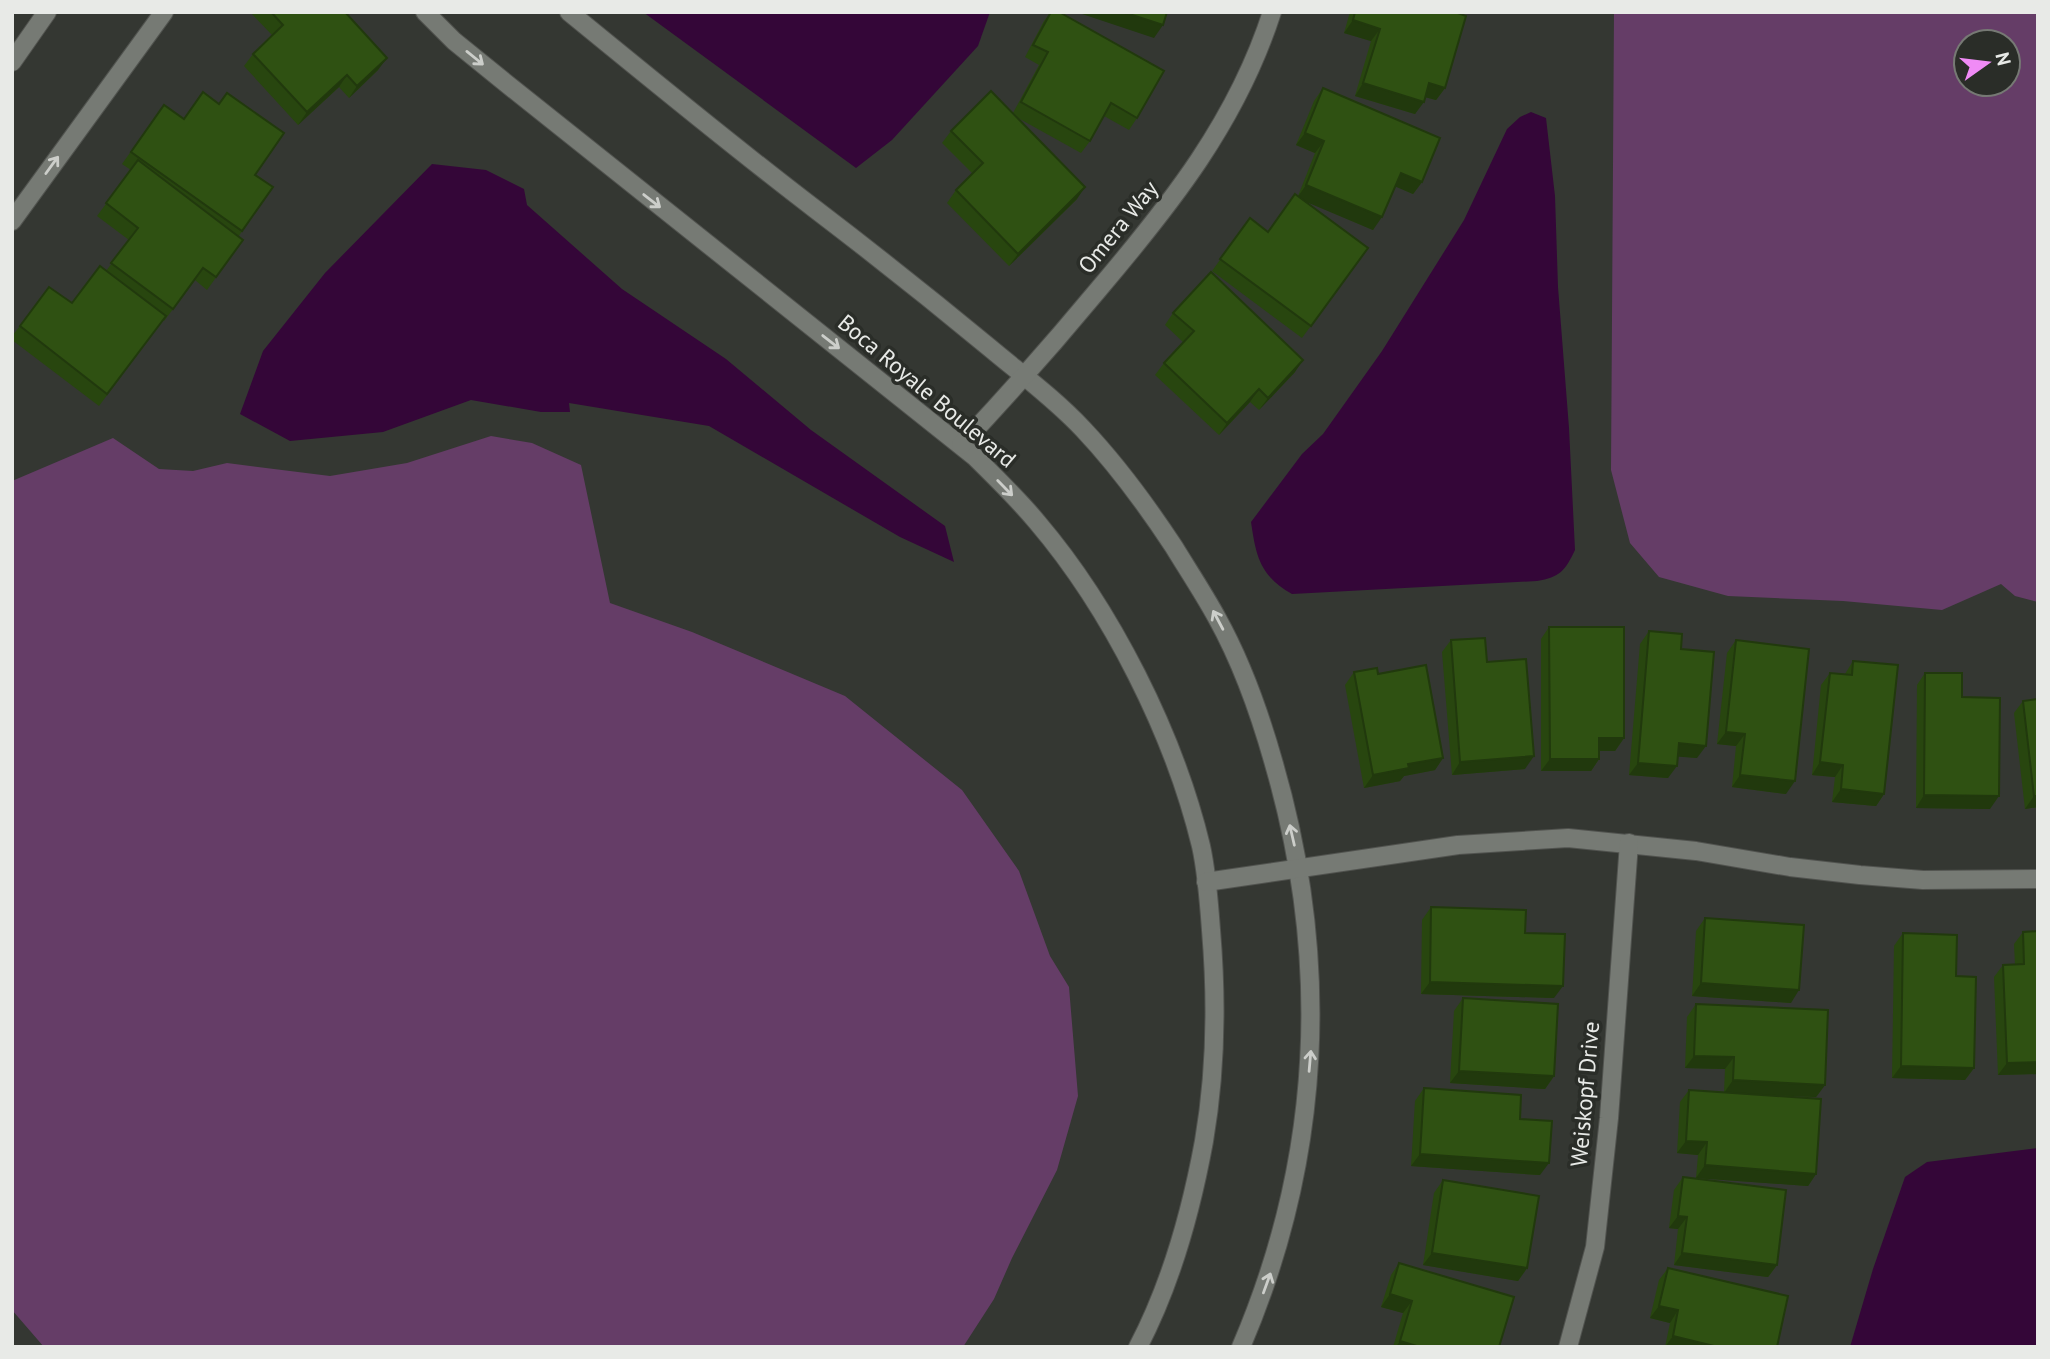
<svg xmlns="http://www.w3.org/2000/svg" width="2050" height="1359" font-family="'PT Sans',sans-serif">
<rect width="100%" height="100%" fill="#343732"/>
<g fill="#653d67" fill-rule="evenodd">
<path d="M1614 12H2038V602L2015 596 2001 584 1942 610 1843 601 1728 596 1659 577 1630 543 1611 470ZM1966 42H2008V84H1966Z"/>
<polygon points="491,436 532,443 581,465 610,603 692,632 845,696 962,790 1019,871 1050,956 1069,987 1078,1096 1057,1170 1012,1258 994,1299 963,1347 44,1347 12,1310 12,481 113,438 159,469 193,471 227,463 330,476 407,463"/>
</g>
<g fill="#340638">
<polygon points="643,12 990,12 978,46 892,140 856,168"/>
<path d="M1531 112 1546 118 1555 196 1558 287 1569 428 1575 550C1565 571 1560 577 1537 581L1292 594C1260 576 1256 556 1251 522L1302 454 1323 434 1382 351 1464 220 1507 129 1520 117Z"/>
<polygon points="432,164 486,170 524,189 527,205 622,289 726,359 811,430 945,526 954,562 900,537 709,426 569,403 570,412 541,412 471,400 383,432 290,441 240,414 263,351 325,273"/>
<polygon points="2038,1148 2038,1347 1850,1347 1873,1269 1905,1177 1927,1162"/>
</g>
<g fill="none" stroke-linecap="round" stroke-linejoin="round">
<g stroke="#51534f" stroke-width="20">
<g id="minor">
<path d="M425 12 454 41 507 84 975 457C996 478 1018 499 1037 522 1111 609 1174 734 1201 846 1207 873 1209 902 1211 930 1217 1001 1216 1071 1204 1141 1191 1212 1172 1282 1138 1347"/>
<path d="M569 12C650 78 731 145 815 209 874 254 932 300 990 348 1021 374 1055 399 1083 429 1117 465 1147 506 1174 547 1188 570 1204 594 1217 618 1242 663 1260 714 1274 764 1331 961 1322 1158 1241 1347"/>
<polyline points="12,62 47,12"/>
<polyline points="12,221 164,12"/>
<path d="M961 445C1008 395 1054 343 1098 290 1171 204 1237 121 1272 12"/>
<polyline points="1206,882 1458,845 1568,838 1696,851 1790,867 1860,875 1923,880 2038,879"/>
<polyline points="1568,1347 1595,1247 1609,1118 1629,843"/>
</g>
</g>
<use href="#minor" stroke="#767a74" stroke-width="18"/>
</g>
<g fill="#28460f">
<polygon points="345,12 378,70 349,98 339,87 298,125 244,66 253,54 272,35 251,13"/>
<polygon points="1051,12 1137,118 1129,130 1104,116 1090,141 1081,153 1018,118 1077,199 1009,266 947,203 956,190 973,174 942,143 951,131 1013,113 1039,65 1025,57 1044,21"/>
<polygon points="1350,12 1455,12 1445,88 1436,100 1425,97 1415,114 1355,96 1371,41 1344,33"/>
<polygon points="1323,88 1422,182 1413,194 1395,186 1373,230 1305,201 1368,248 1302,338 1212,271 1250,218 1268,232 1298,196 1315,153 1296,145 1314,101"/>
<polygon points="164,105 273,187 238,237 243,240 207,290 195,280 164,321 163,320 99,406 12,340 12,336 20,326 72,303 106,271 129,240 97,216 131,170 122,164"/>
<polygon points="1173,313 1295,372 1259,410 1250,402 1219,435 1155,375 1164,363 1183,342 1165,325"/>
<polygon points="1549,627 1624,738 1615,751 1599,751 1599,759 1591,771 1541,771 1541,639"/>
<polygon points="1649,631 1681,649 1697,758 1678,756 1668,778 1629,775 1640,644"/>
<polygon points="1451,640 1487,662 1525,769 1452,775 1442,652"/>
<polygon points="1736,640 1786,794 1732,787 1736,746 1717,744 1727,653"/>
<polygon points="1853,661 1884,794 1876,806 1832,802 1835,777 1812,775 1821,685 1830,673 1845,674"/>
<polygon points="1354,672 1378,674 1443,758 1435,770 1404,776 1400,781 1364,788 1345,685"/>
<polygon points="1925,673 1962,697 1990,809 1916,808 1917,685"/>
<polygon points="2038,699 2038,807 2025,809 2014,713 2023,701"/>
<polygon points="1431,907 1525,933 1554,998 1421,994 1422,920"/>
<polygon points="1705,918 1791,1003 1692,996 1696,931"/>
<polygon points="2023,932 2038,1074 1998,1075 1994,977 2003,965 2015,965 2014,944"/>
<polygon points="1903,933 1956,976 1974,1068 1965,1080 1892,1078 1894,946"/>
<polygon points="1463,998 1554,1076 1545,1089 1450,1083 1454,1011"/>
<polygon points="1696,1004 1825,1085 1816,1097 1741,1094 1816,1174 1808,1186 1696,1178 1698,1155 1677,1153 1680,1102 1689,1090 1724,1092 1725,1069 1685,1068 1687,1017"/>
<polygon points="1424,1088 1520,1119 1540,1175 1411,1166 1415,1101"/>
<polygon points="1683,1177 1777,1265 1768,1277 1674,1265 1678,1229 1669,1228 1674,1190"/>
<polygon points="1443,1180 1527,1268 1518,1281 1423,1265 1434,1193"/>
<polygon points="1399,1263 1499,1347 1393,1347 1403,1313 1381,1307 1391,1275"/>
<polygon points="1668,1268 1777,1347 1665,1347 1670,1323 1650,1318 1659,1280"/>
</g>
<g fill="#21390d">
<polygon points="1076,12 1123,12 1163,25 1154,38"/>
<polygon points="1353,20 1380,29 1371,41 1344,33"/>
<polygon points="387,58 378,70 349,98 357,86"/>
<polygon points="347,75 339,87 298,125 307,112"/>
<polygon points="1363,83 1424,102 1415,114 1355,96"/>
<polygon points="1429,83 1445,88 1436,100 1421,96"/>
<polygon points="1305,133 1324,141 1315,153 1296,145"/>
<polygon points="1401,173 1422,182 1413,194 1392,185"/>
<polygon points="1306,185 1382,217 1373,230 1297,198"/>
<polygon points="1085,187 1077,199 1009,266 1018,254"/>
<polygon points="1303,360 1295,372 1259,410 1268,398"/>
<polygon points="1259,389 1250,402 1219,435 1227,423"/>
<polygon points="1726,732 1745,734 1736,746 1717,744"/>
<polygon points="1599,738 1624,738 1615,751 1591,751"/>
<polygon points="1679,743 1706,746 1697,758 1670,756"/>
<polygon points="1534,756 1525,769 1452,775 1460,762"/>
<polygon points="1443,758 1435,770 1404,776 1400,781 1364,788 1373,775 1408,764"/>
<polygon points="1550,759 1599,759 1591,771 1541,771"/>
<polygon points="1820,762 1843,765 1835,777 1812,775"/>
<polygon points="1638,763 1677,766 1668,778 1629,775"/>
<polygon points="1740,775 1795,781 1786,794 1732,787"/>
<polygon points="1841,789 1884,794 1876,806 1832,802"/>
<polygon points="1924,795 1999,796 1990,809 1916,808"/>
<polygon points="2034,796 2038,796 2038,807 2025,809"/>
<polygon points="1430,982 1563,986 1554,998 1421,994"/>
<polygon points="1701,983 1799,990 1791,1003 1692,996"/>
<polygon points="1694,1056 1734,1057 1725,1069 1685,1068"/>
<polygon points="2038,1062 2038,1074 1998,1075 2007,1063"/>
<polygon points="1901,1066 1974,1068 1965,1080 1892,1078"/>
<polygon points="1459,1071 1554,1076 1545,1089 1450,1083"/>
<polygon points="1733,1080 1825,1085 1816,1097 1724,1093"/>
<polygon points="1686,1141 1707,1142 1698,1155 1677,1153"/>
<polygon points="1420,1154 1549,1163 1540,1175 1411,1166"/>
<polygon points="1705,1165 1816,1174 1808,1186 1696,1178"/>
<polygon points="1678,1216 1687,1217 1678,1229 1669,1228"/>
<polygon points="1432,1253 1527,1268 1518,1281 1423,1265"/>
<polygon points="1682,1253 1777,1265 1768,1277 1674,1265"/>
<polygon points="1390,1294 1412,1301 1403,1313 1381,1307"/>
<polygon points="1659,1306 1678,1310 1670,1323 1650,1318"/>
<polygon points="1673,1336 1718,1347 1665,1347"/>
<polygon points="1400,1341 1420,1347 1396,1347"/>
</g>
<g fill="#2f5112" stroke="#21390d" stroke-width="2">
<polygon points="271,12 345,12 387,58 357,86 347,75 307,112 253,54 283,25"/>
<polygon points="1051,12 1059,12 1164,71 1137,118 1111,103 1090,141 1021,102 1048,52 1033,45"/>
<polygon points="1123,12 1167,12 1163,25"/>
<polygon points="1355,12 1455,12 1466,16 1445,88 1429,83 1424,102 1363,83 1380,29 1353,20"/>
<polygon points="1323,88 1440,138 1422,182 1401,173 1382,217 1306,185 1324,141 1305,133"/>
<polygon points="991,91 1085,187 1018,254 956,190 983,163 951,131"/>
<polygon points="203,92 219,104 227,93 284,133 255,175 273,187 242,231 131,152 164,105 184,119"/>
<polygon points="138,160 243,240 216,277 203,268 173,309 111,263 138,228 106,203"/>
<polygon points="1295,194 1368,248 1311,326 1220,259 1250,218 1268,232"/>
<polygon points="100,266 166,316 107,394 20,326 49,287 72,303"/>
<polygon points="1211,272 1303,360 1268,398 1259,389 1227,423 1164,363 1194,331 1173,313"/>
<polygon points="1549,627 1624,627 1624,738 1599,738 1599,759 1550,759"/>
<polygon points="1649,631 1682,634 1681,649 1714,652 1706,746 1679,743 1677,766 1638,763"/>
<polygon points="1485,638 1487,662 1526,659 1534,756 1460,762 1451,640"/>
<polygon points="1736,640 1809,649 1795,781 1740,775 1745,734 1726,732"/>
<polygon points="1853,661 1898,665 1884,794 1841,789 1843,765 1820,762 1830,673 1852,675"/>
<polygon points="1426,665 1443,758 1408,764 1409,768 1373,775 1354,672 1377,668 1378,674"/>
<polygon points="1925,673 1962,673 1962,697 2000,698 1999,796 1924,795"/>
<polygon points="2038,699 2038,796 2034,796 2023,701"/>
<polygon points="1431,907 1526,910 1525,933 1565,934 1563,986 1430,982"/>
<polygon points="1705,918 1804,925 1799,990 1701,983"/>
<polygon points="2038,931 2038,1062 2007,1063 2003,965 2024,964 2023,932"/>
<polygon points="1903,933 1957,935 1956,976 1976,977 1974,1068 1901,1066"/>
<polygon points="1463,998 1558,1004 1554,1076 1459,1071"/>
<polygon points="1696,1004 1828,1010 1825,1085 1733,1080 1734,1057 1694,1056"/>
<polygon points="1424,1088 1521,1095 1520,1119 1552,1121 1549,1163 1420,1154"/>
<polygon points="1689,1090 1821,1099 1816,1174 1705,1165 1707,1142 1686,1141"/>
<polygon points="1683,1177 1786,1190 1777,1265 1682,1253 1687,1217 1678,1216"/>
<polygon points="1443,1180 1539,1196 1527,1268 1432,1253"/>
<polygon points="1399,1263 1514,1297 1499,1347 1420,1347 1400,1341 1412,1301 1390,1294"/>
<polygon points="1668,1268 1788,1296 1777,1347 1718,1347 1673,1336 1678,1310 1659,1306"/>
</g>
<defs><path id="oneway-shaft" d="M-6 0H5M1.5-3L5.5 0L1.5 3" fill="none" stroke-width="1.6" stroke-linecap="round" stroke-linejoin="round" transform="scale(1.75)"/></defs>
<g stroke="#ccceca">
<use href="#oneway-shaft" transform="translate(475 58) rotate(39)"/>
<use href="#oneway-shaft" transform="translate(52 165) rotate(-54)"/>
<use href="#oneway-shaft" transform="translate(652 201) rotate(38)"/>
<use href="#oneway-shaft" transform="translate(831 342) rotate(38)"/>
<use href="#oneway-shaft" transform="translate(1005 488) rotate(46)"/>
<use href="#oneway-shaft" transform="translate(1218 620) rotate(-118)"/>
<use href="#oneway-shaft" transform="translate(1292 835) rotate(-103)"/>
<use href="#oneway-shaft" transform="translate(1310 1061) rotate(-85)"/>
<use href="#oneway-shaft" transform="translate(1267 1283) rotate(-70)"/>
</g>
<g text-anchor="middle" stroke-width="7" stroke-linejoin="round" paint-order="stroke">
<g font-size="23" fill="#e8eae7" stroke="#2a2d28">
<text transform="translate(1118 227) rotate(-51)" y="8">Omera Way</text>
<text transform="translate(927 391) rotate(40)" y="8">Boca Royale Boulevard</text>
<text transform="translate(1585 1094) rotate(-85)" y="8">Weiskopf Drive</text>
</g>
</g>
<rect width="2050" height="1359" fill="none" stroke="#e8eae7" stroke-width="28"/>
<g transform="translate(1987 63) rotate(76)"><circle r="33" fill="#2a2d28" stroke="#767974" stroke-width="2"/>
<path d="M0-5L12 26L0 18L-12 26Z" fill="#f08bf6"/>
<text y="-10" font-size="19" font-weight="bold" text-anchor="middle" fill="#e8eae7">N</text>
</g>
</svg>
